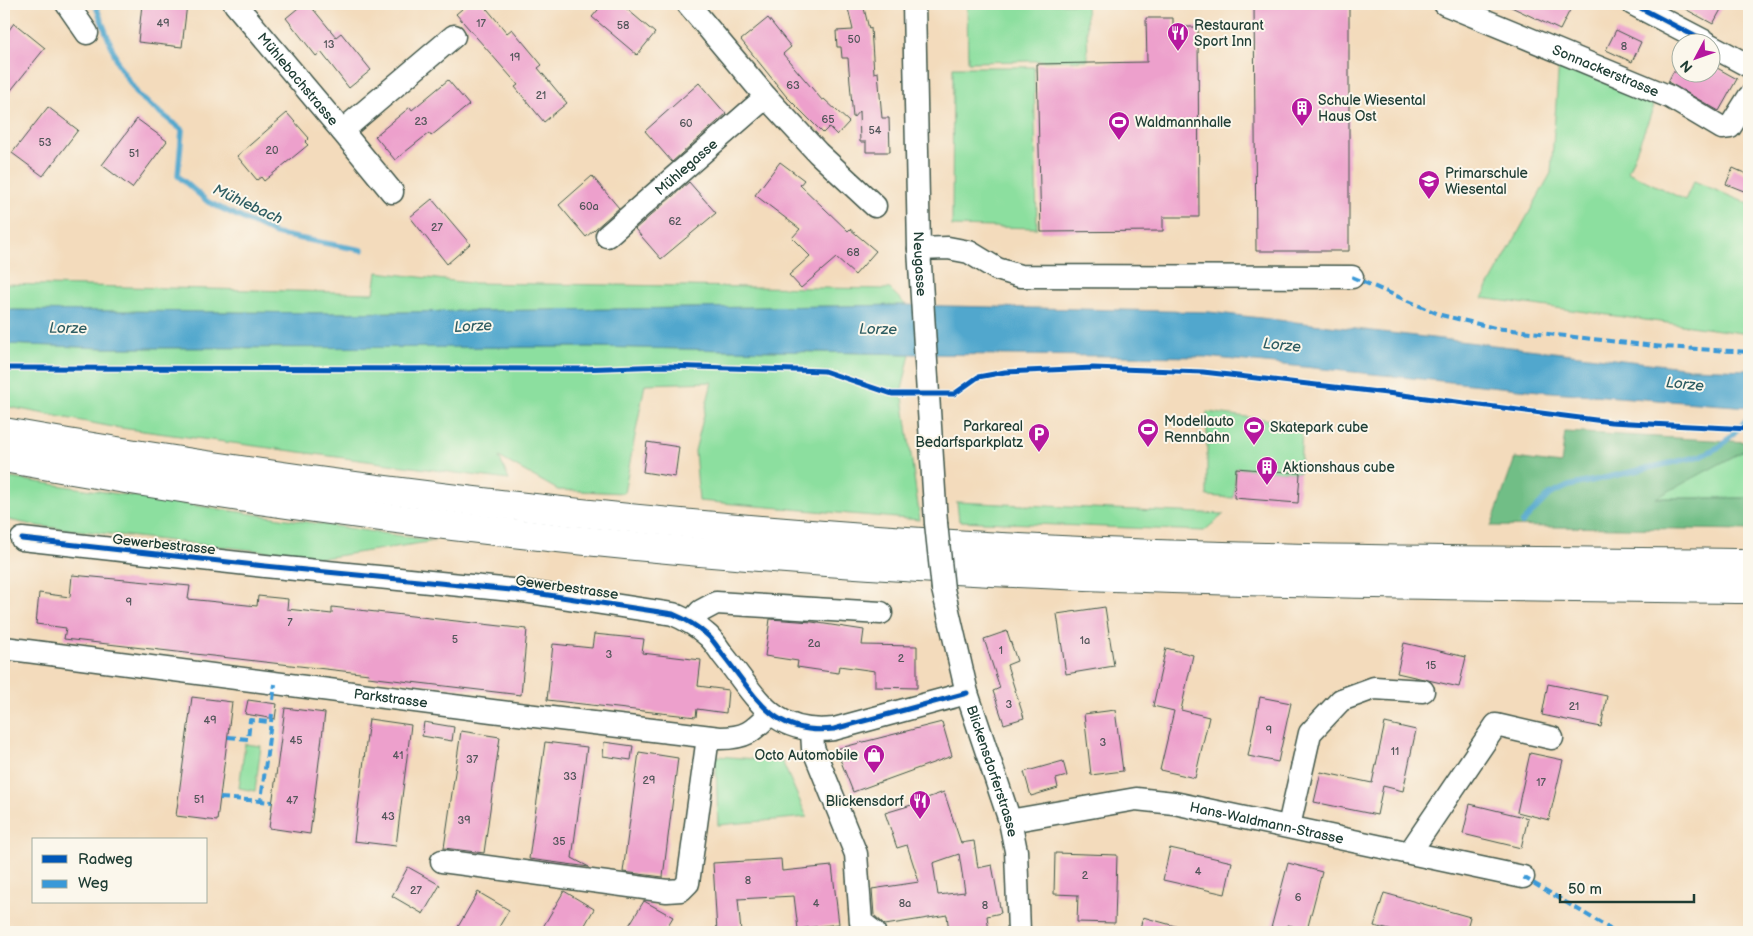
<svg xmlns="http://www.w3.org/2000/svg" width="1753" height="936" font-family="'Balsamiq Sans',sans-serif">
<rect width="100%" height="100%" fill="#fbf7ec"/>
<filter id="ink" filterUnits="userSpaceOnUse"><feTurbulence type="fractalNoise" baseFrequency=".02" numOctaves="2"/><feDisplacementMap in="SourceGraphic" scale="10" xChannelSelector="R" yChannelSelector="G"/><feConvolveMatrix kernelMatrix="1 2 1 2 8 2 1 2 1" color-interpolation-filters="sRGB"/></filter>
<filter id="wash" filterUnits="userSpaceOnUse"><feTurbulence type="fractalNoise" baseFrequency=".0096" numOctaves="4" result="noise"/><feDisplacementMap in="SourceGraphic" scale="20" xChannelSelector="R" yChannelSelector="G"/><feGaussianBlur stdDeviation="1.12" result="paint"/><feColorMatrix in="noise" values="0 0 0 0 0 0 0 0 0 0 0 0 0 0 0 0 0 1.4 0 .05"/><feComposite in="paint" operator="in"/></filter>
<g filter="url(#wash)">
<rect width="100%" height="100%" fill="#f3dbbc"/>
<g fill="#8cdf9f" stroke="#568e6a">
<polygon points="967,4 1086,4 1088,60 968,62"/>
<polygon points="1559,61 1654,106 1628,172 1685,200 1694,181 1749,204 1749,334 1482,298 1551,173"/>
<polygon points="953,67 1034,67 1037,228 952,226"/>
<polygon points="377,272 470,283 890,289 906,305 334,313 4,310 4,284 374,293"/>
<polygon points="4,344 105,348 595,347 910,354 902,390 920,520 699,501 695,451 712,382 645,384 624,493 558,490 499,457 509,480 113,427 4,406"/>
<polygon points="1207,412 1302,424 1300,473 1236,468 1234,498 1207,496"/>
<polygon points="1749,448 1749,498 1654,498"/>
<polygon points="4,477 435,541 323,558 38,526 4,519"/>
<polygon points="957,502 1224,514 1204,531 959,521"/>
<polygon points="245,744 261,746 255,791 239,788"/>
<polygon points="716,756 782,761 807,817 718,825 716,766 711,762"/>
</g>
<polygon fill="#71be86" stroke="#487e5d" points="1565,432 1749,442 1749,448 1656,498 1749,498 1749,530 1491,526 1515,458 1561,464"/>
<polygon fill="#51a7cd" stroke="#387280" points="906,305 1209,312 1691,368 1749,370 1749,407 1539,391 1206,357 910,354 595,347 105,348 4,344 4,310 334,313"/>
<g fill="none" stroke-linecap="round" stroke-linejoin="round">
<g stroke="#51a7cd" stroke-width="5.5">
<polyline points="97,9 119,66 139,96 182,130 178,176 208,202 276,234 362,250"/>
<polyline points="1522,523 1549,495 1569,486 1701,456 1721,446 1749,417"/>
</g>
</g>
<g id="blocks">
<g fill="#eda0cc" fill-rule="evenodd">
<polygon points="142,4 187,4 182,47 138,42"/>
<polygon points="303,4 309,4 336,37 341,33 371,70 349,88 321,52 316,56 286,18"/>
<polygon points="468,4 483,4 507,33 512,29 542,65 538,68 567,103 544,122 515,87 518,85 456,14"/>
<polygon points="603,4 621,4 655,33 637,55 592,17"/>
<polygon points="847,4 863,4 869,29 871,28 874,73 878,72 882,118 889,118 890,152 866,152 866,142 860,142 859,111 853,118 848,58 842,58 841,47 837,47 836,31 853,30"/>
<polygon points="1254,4 1349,4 1349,251 1256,251"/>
<polygon points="1505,4 1562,4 1571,8 1560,30"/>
<polygon points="1676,4 1724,4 1713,24"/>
<polygon points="768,18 791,47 783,54 822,100 824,99 849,122 837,135 829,127 823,133 786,96 741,40"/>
<polygon points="1146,18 1173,18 1173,27 1198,27 1199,217 1163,217 1163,231 1041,232 1037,64 1147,62"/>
<polygon points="14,23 45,48 4,99 4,37"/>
<polygon points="1616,30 1641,42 1632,62 1606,50"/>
<polygon points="1710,64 1737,79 1719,111 1668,82 1673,72 1710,72"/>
<polygon points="448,80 469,105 431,136 429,133 395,160 375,136 410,107 412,110"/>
<polygon points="699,83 726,114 672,162 645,131"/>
<polygon points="48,107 78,130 43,176 12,153"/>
<polygon points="287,113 309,138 305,142 308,145 264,181 261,177 257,180 237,156"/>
<polygon points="137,119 167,141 132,188 102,165"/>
<polygon points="780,162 804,180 800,185 848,231 850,229 876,251 855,275 836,258 801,288 789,275 810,256 792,238 800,229 755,195"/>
<polygon points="1733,168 1749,175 1749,193 1726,184"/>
<polygon points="592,176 619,208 586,237 559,205"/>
<polygon points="689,182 716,213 661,259 635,229"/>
<polygon points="432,199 470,244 447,264 410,217"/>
<polygon points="647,442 679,447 675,477 643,472"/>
<polygon points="1236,468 1300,473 1298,503 1234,498"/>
<polygon points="72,575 190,586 188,599 257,606 258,596 288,599 287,609 332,614 332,607 527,629 521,695 368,677 369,674 64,639 66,628 36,624 39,593 70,597"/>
<polygon points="1105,607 1114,666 1066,674 1057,614"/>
<polygon points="770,619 812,622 864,630 862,645 917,646 917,688 875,687 875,671 839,666 838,673 797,667 798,661 765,656"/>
<polygon points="1007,631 1017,661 1007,665 1024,718 1004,724 993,691 1000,688 984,639"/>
<polygon points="594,634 644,639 642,653 701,660 698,686 728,690 726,713 697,709 696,717 547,700 553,644 592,648"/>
<polygon points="1404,643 1466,657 1459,687 1397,673"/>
<polygon points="1166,648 1193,655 1181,710 1209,717 1195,778 1160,770 1174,711 1153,706"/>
<polygon points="1548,684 1607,696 1601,727 1542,715"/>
<polygon points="192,697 232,702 217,821 176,816"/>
<polygon points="1260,697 1291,703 1278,762 1248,756"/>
<polygon points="248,700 277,704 275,719 245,714"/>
<polygon points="285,708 325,713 310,834 269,828"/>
<polygon points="1115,710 1123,771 1091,775 1084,714"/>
<polygon points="369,719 411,725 396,846 354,841"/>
<polygon points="424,722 454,727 452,741 422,736"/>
<polygon points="942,722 952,756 853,792 836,749"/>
<polygon points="1385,723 1416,730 1403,791 1383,786 1377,815 1314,802 1321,772 1372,783"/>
<polygon points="461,731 500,737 484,853 444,848"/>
<polygon points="545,742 587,747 572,858 589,867 529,859"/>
<polygon points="604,742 633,746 631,760 603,756"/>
<polygon points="639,752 678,758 663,877 623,872"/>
<polygon points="1530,753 1563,760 1549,820 1517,812"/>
<polygon points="1063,761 1067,776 1056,779 1058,788 1031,796 1024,772"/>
<path d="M944 792 961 843 974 841 978 868 992 865 1001 913 987 916 989 932H949L947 915 885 925 874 915 872 889 919 882 907 845 897 848 885 813 928 800 927 798ZM959 854 965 892 938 895 933 863Z"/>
<polygon points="1470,804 1528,818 1521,848 1463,834"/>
<polygon points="1170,848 1232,862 1225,894 1163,880"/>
<polygon points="1055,853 1117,855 1115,923 1077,922 1078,895 1054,894"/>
<polygon points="781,859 782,871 832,866 839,924 798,929 794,896 738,899 741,932 717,932 713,863"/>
<polygon points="1288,863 1322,872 1307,930 1288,925 1287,932 1270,932"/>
<polygon points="408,867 440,885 423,914 392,896"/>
<polygon points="564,891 594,909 581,932 540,932"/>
<polygon points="478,892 509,910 496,932 455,932"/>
<polygon points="1384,893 1470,917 1466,932 1397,932 1374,926"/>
<polygon points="644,901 673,917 664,932 625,932"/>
<polygon points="1143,917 1182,928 1181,932 1139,932"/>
</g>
</g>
</g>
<g filter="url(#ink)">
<use href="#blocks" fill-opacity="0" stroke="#3f5548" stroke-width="1"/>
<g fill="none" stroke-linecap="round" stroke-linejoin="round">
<g stroke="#3f5548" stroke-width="25">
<g id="minor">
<polyline points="67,4 87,33"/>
<path id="s1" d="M235 4 342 131 454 36"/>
<polyline points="688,4 766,97 818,153 875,206"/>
<path id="s2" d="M914 4 919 249 936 523"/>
<path id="s3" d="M1445 4 1670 97 1722 128 1730 127 1749 97"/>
<polyline points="1633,4 1706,42"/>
<polyline points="1710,45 1749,66"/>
<polyline points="342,131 392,192"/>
<path id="s4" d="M607 236 766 97"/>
<polyline points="919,249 948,248 969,252 997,269 1020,276 1352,277"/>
<path d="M22 539 265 566 522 591 673 614C685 619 696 625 706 634 713 639 718 648 723 655 757 697 772 736 834 729L967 693"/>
<path id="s5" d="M943 589 967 693 1010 821 1016 851 1019 932"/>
<polyline points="691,622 701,611 716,603 881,613"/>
<path id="s6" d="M4 648 492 711 720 738C746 738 752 732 770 714"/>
<polyline points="812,731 813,748 856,854 861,922 874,932"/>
<path id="s7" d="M1010 821 1136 799 1174 803 1523 877"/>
<polyline points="1289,826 1310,733 1341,700 1374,688 1423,691"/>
<polyline points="1410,852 1496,725 1552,738"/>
<polyline points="442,861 667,891 681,890 688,883 708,737"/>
</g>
</g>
<g stroke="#3f5548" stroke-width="30">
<g id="highway">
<path d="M4 432C334 490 666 528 1001 547 1250 561 1500 560 1749 563"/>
<path d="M4 458C330 517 661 556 992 572 1244 584 1497 586 1749 589"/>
</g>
</g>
<use href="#minor" stroke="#fff" stroke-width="22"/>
<use href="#highway" stroke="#fff" stroke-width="28"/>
<g stroke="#3f5548" stroke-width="25" stroke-linecap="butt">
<polyline id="minor-bridge" points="936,523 943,589"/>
</g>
<use href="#minor-bridge" stroke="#fff" stroke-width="22"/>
<g stroke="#3a99d8" stroke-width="4" stroke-dasharray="8 4" stroke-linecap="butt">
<polyline points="1352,277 1441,315 1495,328 1663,347 1749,352"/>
<polyline points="273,700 275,684"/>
<polyline points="272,714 261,801 272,802"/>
<polyline points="228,737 248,739 250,720 270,722"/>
<polyline points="220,798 261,801"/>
<polyline points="1523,877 1606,926 1613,932"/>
</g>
<g stroke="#fbf7ec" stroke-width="8">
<g id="cycleway">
<polyline points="1633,4 1706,42"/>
<polyline points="4,368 580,369 665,366 824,371 892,394 954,394 978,377 1005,372 1093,368 1203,372 1387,393 1611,422 1749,429"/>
<path d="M22 539 265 566 522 591 673 614C685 619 696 625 706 634 713 639 718 648 723 655 757 697 772 736 834 729L967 693"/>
</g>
</g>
<use href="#cycleway" stroke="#0057b8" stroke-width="5"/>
</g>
</g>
<defs>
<g id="restaurant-pin" transform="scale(1.125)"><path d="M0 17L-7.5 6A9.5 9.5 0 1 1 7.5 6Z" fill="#b5179e" stroke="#fbf7ec"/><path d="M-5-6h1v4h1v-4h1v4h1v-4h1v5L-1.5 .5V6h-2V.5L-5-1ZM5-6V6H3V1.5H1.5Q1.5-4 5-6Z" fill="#fff"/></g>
<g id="building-pin" transform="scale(1.125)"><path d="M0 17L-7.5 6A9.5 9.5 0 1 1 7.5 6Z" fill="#b5179e" stroke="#fbf7ec"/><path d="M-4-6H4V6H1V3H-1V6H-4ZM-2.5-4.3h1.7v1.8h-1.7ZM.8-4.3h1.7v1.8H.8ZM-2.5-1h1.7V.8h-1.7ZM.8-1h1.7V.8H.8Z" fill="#fff"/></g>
<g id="stadium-pin" transform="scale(1.125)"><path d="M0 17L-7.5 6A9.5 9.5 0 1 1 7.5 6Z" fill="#b5179e" stroke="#fbf7ec"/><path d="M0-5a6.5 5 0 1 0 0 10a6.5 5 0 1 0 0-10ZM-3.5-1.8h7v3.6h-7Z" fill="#fff"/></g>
<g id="school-pin" transform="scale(1.125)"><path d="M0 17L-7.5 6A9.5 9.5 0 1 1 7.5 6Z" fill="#b5179e" stroke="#fbf7ec"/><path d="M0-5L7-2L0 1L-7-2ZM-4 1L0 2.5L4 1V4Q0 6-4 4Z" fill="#fff"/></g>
<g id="parking-pin" transform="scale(1.125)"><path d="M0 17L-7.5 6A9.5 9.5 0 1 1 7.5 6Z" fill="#b5179e" stroke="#fbf7ec"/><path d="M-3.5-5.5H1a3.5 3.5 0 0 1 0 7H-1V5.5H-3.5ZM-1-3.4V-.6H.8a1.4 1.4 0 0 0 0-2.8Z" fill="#fff"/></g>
<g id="shop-pin" transform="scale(1.125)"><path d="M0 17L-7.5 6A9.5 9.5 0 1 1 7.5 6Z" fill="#b5179e" stroke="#fbf7ec"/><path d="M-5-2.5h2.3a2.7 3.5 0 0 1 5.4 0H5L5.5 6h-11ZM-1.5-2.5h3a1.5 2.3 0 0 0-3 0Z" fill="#fff"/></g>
</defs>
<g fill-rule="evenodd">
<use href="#restaurant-pin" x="1178" y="33"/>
<use href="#building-pin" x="1302" y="108"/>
<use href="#stadium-pin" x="1119" y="122"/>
<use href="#school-pin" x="1429" y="181"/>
<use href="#stadium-pin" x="1254" y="427"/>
<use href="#stadium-pin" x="1148" y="429"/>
<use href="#parking-pin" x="1039" y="434"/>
<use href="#building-pin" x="1267" y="467"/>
<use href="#shop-pin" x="874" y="755"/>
<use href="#restaurant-pin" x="920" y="801"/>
</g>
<g text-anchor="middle" stroke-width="4" stroke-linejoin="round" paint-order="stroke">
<g font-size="11" fill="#52565a">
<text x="163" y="27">49</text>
<text x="481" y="27">17</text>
<text x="623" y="29">58</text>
<text x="854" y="43">50</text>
<text x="329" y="48">13</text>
<text x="1624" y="50">8</text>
<text x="515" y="61">19</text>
<text x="793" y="89">63</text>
<text x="541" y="99">21</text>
<text x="828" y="123">65</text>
<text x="421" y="125">23</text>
<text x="686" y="127">60</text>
<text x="875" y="134">54</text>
<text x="45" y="146">53</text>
<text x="272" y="154">20</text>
<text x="134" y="157">51</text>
<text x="589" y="210">60a</text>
<text x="675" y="225">62</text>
<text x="437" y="231">27</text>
<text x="853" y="256">68</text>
<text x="129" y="606">9</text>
<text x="290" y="626">7</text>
<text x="455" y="643">5</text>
<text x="1085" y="644">1a</text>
<text x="814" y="647">2a</text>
<text x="1001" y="654">1</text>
<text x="609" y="658">3</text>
<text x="901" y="662">2</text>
<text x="1431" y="669">15</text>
<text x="1009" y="708">3</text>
<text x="1574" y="710">21</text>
<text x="210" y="724">49</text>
<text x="1269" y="734">9</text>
<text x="296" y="744">45</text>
<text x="1103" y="746">3</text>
<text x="1395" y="755">11</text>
<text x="398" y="759">41</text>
<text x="472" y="763">37</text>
<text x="570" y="780">33</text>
<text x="649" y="784">29</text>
<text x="1541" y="786">17</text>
<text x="199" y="803">51</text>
<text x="292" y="804">47</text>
<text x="388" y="820">43</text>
<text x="464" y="824">39</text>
<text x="559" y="845">35</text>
<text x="1198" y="875">4</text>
<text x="1085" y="879">2</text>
<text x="748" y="884">8</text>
<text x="416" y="894">27</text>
<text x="1298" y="901">6</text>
<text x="816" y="907">4</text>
<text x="905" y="907">8a</text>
<text x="985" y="909">8</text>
</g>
<g font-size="14" fill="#1f3d34" stroke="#fbf7ec" text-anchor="start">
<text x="1194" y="30">Restaurant<tspan x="1194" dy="16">Sport Inn</tspan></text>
<text x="1318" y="105">Schule Wiesental<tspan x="1318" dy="16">Haus Ost</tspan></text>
<text x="1135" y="127">Waldmannhalle</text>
<text x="1445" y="178">Primarschule<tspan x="1445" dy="16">Wiesental</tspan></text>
<text x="1164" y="426">Modellauto<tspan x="1164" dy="16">Rennbahn</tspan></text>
<text x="1023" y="431" text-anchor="end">Parkareal<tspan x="1023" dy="16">Bedarfsparkplatz</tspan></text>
<text x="1270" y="432">Skatepark cube</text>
<text x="1283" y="472">Aktionshaus cube</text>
<text x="858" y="760" text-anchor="end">Octo Automobile</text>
<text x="904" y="806" text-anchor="end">Blickensdorf</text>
</g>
<g font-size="14" fill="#1f3d34" stroke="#fbf7ec">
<text dy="5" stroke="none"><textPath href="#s3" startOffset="174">Sonnackerstrasse</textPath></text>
<text dy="5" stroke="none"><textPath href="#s1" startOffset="98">Mühlebachstrasse</textPath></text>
<text dy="5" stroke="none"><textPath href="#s4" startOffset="105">Mühlegasse</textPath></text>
<text dy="5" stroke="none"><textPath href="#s2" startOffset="260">Neugasse</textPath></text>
<text transform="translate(164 544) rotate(6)" y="5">Gewerbestrasse</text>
<text transform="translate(567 587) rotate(8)" y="5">Gewerbestrasse</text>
<text dy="5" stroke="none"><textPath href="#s6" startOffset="390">Parkstrasse</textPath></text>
<text dy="5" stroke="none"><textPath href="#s5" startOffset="189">Blickensdorferstrasse</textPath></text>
<text dy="5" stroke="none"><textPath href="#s7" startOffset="261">Hans-Waldmann-Strasse</textPath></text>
</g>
<g font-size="15" font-style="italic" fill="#2e5d62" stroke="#fbf7ec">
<text transform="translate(248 204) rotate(25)" y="5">Mühlebach</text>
<text transform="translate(473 326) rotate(-3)" y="5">Lorze</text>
<text transform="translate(68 328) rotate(1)" y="5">Lorze</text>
<text transform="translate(878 329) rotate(1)" y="5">Lorze</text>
<text transform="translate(1282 345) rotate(6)" y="5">Lorze</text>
<text transform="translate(1685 384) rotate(6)" y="5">Lorze</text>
</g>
</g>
<rect width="1753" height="936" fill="none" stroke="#fbf7ec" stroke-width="20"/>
<rect x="32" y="838" width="175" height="65" fill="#fbf7ec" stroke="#a3ada2"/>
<rect x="42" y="855" width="25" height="8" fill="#0057b8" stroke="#a3ada2"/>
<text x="78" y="864" font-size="15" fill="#1f3d34">Radweg</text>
<rect x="42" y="880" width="25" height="8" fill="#3a99d8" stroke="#a3ada2"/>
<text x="78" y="888" font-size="15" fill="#1f3d34">Weg</text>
<g transform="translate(1696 58) rotate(229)"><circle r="24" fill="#fbf7ec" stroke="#a3ada2"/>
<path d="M0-4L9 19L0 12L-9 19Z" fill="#b5179e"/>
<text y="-8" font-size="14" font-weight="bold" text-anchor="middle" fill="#1f3d34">N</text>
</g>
<path d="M1560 894v8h134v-8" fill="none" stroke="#1f3d34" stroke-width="2.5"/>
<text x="1568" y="894" font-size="15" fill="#1f3d34" stroke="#fbf7ec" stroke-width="4" paint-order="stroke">50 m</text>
</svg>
